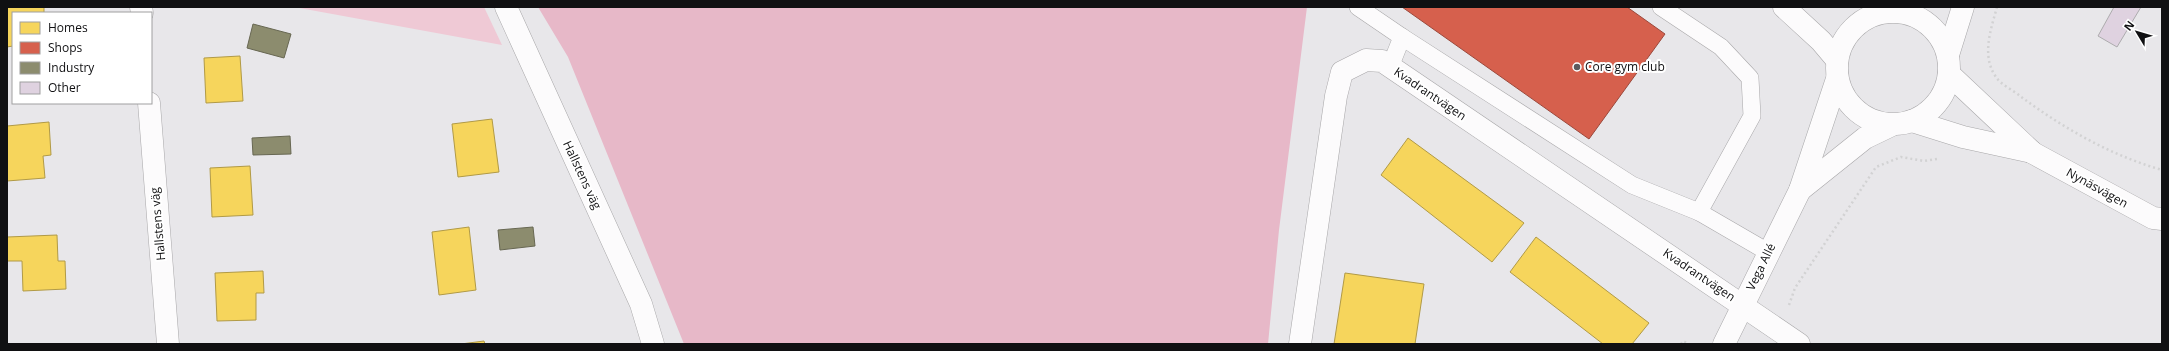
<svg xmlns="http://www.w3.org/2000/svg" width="2169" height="351" font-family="'Open Sans',sans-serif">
<rect width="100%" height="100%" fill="#e8e7ea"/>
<polygon fill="#efc9d5" points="294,7 484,7 502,45"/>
<polygon fill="#e7b8c8" points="538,7 1307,7 1279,230 1268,344 684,344 568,57"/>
<g fill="#f6d55c" stroke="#b19a46">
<polygon points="7,7 44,7 44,13 13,13 13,46 7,47"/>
<polygon points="240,56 243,101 206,103 204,58"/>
<polygon points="492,119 499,172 458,177 452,124"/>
<polygon points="49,122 51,155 43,156 45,178 7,181 7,126"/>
<polygon points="1408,138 1524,223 1492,262 1381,175"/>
<polygon points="250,166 253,215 212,217 210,168"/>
<polygon points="469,227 476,290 439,295 432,232"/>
<polygon points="57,235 58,261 65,261 66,289 23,291 22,261 7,261 7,237"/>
<polygon points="1536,237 1649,323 1632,344 1603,344 1510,272"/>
<polygon points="263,271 264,293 256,293 256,320 217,321 215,273"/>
<polygon points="1345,273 1424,284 1415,344 1334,344"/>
<polygon points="484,341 485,344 461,344"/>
</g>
<polygon fill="#d6604d" stroke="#9b483b" points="1402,7 1627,7 1665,34 1589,139"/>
<g fill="#8c8c6e" stroke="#676752">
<polygon points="253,24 291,34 284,58 247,48"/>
<polygon points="290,136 291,154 253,155 252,138"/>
<polygon points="533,227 535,246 500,250 498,230"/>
</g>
<polygon fill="#dfd2e0" stroke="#adacae" points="2114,7 2141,7 2117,47 2098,36"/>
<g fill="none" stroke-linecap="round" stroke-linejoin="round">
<g stroke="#a8a7a9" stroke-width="18">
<g id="lane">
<polyline points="1358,7 1402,37 1390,67"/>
<polyline points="1661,7 1721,47 1750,78 1752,116 1699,212 1768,252"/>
<polyline points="1402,37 1632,185 1699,212"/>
</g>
</g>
<g stroke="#a8a7a9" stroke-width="23">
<g id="street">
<polyline points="141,7 142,13"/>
<polyline points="506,7 641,304 653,344"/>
<polyline points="149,103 168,344"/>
<polyline points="1800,190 1865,138 1892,125"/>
<polyline points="1300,344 1336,96 1342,72 1366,60 1382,61 1799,344"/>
<polyline points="1724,344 1800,190 1837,79"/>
</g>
</g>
<g stroke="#a8a7a9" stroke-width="23">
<g id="secondary">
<polyline points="1784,7 1821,41 1837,60"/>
<circle cx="1893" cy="68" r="56"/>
<polyline points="1948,55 1963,7"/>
<polyline points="1949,74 2033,153 2153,218 2162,219"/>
<polyline points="1912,121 1963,137 2032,152"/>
</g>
</g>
<g stroke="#d2d2d3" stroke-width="2.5" stroke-dasharray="2 3" stroke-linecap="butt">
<path d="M1997 7C1991 29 1981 56 1996 77 2001 85 2013 90 2020 96 2063 128 2110 155 2162 170"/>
<polyline points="1789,305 1795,288 1876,167 1901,157 1924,161 1937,159"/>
<polyline points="1681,344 1683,341 1689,344"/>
</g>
<use href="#lane" stroke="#fcfbfc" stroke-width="17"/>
<use href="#street" stroke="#fcfbfc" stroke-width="22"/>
<use href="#secondary" stroke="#fcfbfc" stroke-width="22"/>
</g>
<circle fill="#5c5b5e" stroke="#fff" stroke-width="1.5" cx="1577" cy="67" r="4"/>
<g text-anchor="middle" stroke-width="4" stroke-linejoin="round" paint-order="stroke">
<g font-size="12" fill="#101012" stroke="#fff" text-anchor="start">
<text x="1585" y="71">Core gym club</text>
</g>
<g font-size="12" fill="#101012" stroke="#fff">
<text transform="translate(1430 94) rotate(34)" y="4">Kvadrantvägen</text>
<text transform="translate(582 175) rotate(65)" y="4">Hallstens väg</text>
<text transform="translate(2097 188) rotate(29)" y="4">Nynäsvägen</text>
<text transform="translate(158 224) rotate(-95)" y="4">Hallstens väg</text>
<text transform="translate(1761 267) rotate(-64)" y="4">Vega Allé</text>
<text transform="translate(1699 275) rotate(34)" y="4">Kvadrantvägen</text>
</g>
</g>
<rect width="2169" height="351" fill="none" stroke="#101012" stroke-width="16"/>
<rect x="12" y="12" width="140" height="92" fill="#ffffff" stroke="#9f9fa0"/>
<rect x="20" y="22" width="20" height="12" fill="#f6d55c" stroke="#9f9fa0"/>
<text x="48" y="32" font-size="12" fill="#101012">Homes</text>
<rect x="20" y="42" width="20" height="12" fill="#d6604d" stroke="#9f9fa0"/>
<text x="48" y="52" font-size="12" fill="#101012">Shops</text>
<rect x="20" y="62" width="20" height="12" fill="#8c8c6e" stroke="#9f9fa0"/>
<text x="48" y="72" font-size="12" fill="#101012">Industry</text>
<rect x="20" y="82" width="20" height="12" fill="#dfd2e0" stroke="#9f9fa0"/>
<text x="48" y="92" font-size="12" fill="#101012">Other</text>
<g transform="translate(2137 32) rotate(308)" stroke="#ffffff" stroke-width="3" paint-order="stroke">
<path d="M0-3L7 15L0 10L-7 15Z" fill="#101012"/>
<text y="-6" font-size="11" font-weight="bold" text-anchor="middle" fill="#101012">N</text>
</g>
</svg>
